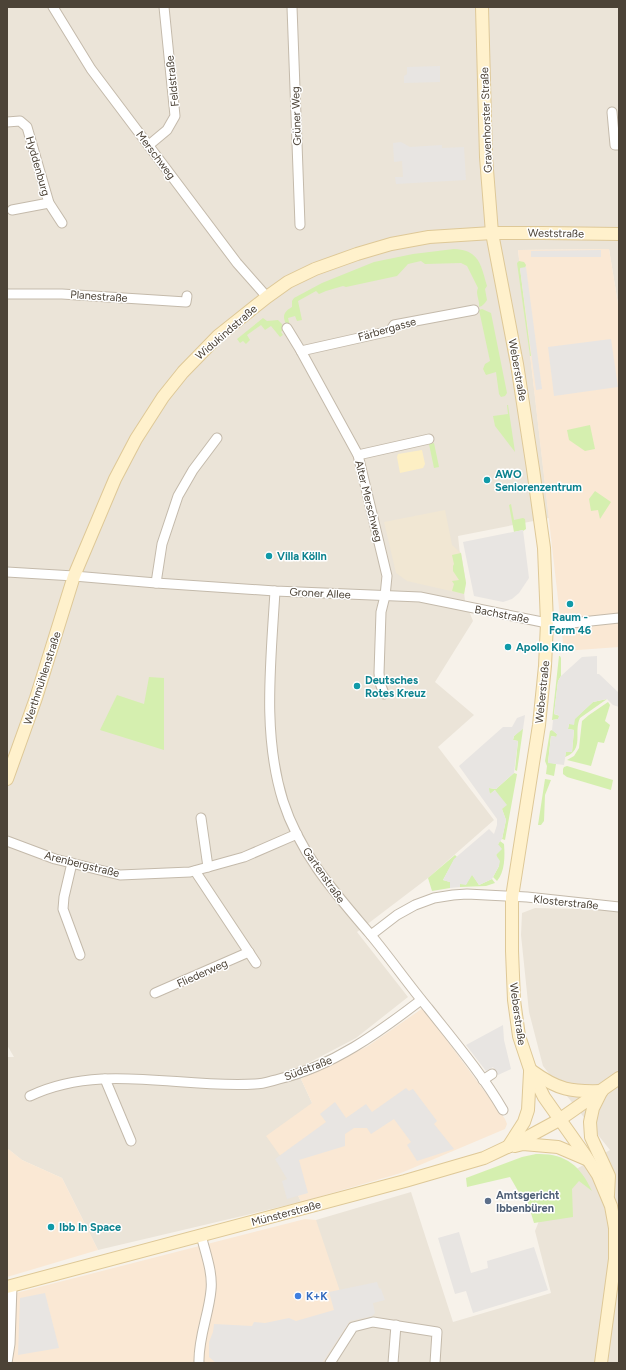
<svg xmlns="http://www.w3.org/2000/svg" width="626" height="1370" font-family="Figtree,sans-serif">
<rect width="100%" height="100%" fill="#f7f2ea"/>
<g fill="#ebe4d8">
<polygon points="7,7 619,7 619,310 609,249 518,250 549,518 458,536 465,601 473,621 435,682 474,715 438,747 494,820 428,878 357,932 408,997 356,1038 295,1070 301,1079 312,1103 281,1157 301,1202 98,1250 62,1178 22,1160 7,1148 7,1057 14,1057 7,1045"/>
<polygon points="535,908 619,910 619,1363 322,1363 316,1220 411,1192 453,1322 551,1293 535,1231 555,1181 610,1150 543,1066 529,1012 521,935 522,913"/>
</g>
<g fill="#fae8d4">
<polygon points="609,249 619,310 619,647 564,651 518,250"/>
<polygon points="423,1008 505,1119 507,1124 505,1129 401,1173 301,1202 281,1157 266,1136 312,1103 301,1079 368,1046"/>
<polygon points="7,1148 22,1160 62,1178 98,1250 7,1277"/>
<polygon points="305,1219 316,1220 350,1321 322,1363 11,1363 16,1293"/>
</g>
<polygon fill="#f1e7d3" points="445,510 452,545 461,553 466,583 464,594 407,581 396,573 384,522"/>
<g fill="#d5efaf">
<path d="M454 249C480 250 481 266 487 286L485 289 487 300C485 303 483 306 479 307 480 300 475 294 478 288L467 266 461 263 425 264 421 261 408 264 397 276 346 287 343 286 326 291 319 294 316 291 298 301 302 320 297 321 295 316 288 318 290 326H287C282 317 283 312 292 307V301L294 298 322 283 374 262 413 254Z"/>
<polygon points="519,261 524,262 526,265 525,268 520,269 531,356 530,356 517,263"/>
<polygon points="482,309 491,313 507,393 505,396 501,397 499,394 496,372 486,375 483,369 485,364 490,361 479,310"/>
<polygon points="263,318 267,321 278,320 282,324 283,330 281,332 283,335 280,337 271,326 265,330 261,325 247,335 250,340 246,344 243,341 240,343 237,339"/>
<polygon points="507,405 508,405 515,452 495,426 493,416 508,414"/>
<polygon points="590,425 595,449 585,451 569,440 567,430"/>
<polygon points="434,443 439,467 434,468 429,444"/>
<polygon points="595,491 611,502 600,519 598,510 591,511 589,499"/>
<polygon points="511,504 514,520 523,518 525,519 526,529 523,531 523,530 514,532 509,505"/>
<polygon points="461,553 466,583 464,594 452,591 454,584 452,581 459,580 453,571 453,566 454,564 452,555"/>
<polygon points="559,656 560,656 561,658 561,676 558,681 554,714 560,716 558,719 552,720"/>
<polygon points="149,677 164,678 164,750 100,730 117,695 144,704"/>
<path d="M607 699 580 718C573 733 585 749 565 757L566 752H572L574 730 568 729 569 724 593 702Z"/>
<polygon points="608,702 610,705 605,721 610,725 604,743 598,742 591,766 567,760 574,756 579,748 582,721 589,715"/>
<polygon points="521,729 523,729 517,771 515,770 518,741 513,740 514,736"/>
<polygon points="552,730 557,734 557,737 551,736 548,762 556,764 554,776 546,774 547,766 545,761 550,731"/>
<polygon points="567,766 613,780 611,790 567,777 563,774 563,769 564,767"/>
<polygon points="514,773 517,774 505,840 502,839 506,820 495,790 490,794 488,790 489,788 496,789"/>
<polygon points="545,779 551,780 545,795 544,821 541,825 538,825"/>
<path d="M500 841 504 844C505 856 505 872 497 881L493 877 499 866C496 857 494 849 500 841Z"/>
<polygon points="455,855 457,857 454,860 443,880 450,882 450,888 432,891 428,878"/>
<polygon points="472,874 479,885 492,879 495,883 486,886 460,887 460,883 466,884"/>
<path d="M536 1154C565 1153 580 1165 592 1191L579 1181 572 1189 573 1217 534 1223 526 1197 521 1196 510 1177 467 1187 466 1178 522 1157Z"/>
</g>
<polygon fill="#fdefc4" points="422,450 425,464 423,468 400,473 397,457 398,454"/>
<g fill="#e8e5e2">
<polygon points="440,66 440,82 404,83 404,76 407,74 407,67"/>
<polygon points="401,142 410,147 442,145 442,148 464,147 466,180 396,184 395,177 403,177 402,161 394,162 393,143"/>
<polygon points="601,250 601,257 531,257 531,251"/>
<polygon points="526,267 542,389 536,390 520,268"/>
<polygon points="611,339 618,387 554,396 548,347"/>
<polygon points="523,530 529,578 519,593 512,599 503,602 474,596 463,542"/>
<polygon points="597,656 597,674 599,674 619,693 619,707 613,705 607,699 593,702 575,719 574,725 569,724 568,729 574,730 572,752 566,752 564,765 548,763 551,736 556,737 557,734 552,730 553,720 558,719 559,716 558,715 554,714 558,681 561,676 582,657"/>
<polygon points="525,715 523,729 514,736 513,740 518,741 514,773 496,789 489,788 490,794 495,790 507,805 502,809 506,820 502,839 498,844 502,849 496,855 500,861 499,866 492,879 479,885 472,875 466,885 460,884 460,887 450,888 450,882 443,880 454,859 489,829 494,834 497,825 497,819 459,766 503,727 512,727 517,718"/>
<polygon points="503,1025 504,1040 511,1069 498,1075 493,1067 486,1071 466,1045"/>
<polygon points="406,1088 409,1091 413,1089 437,1121 434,1124 454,1149 417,1161 407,1145 411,1142 394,1119 371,1134 367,1128 354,1128 345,1134 345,1146 299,1160 308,1193 287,1199 282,1181 287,1179 275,1159 326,1122 320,1114 335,1102 346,1118 366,1104 372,1112"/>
<polygon points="459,1232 471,1273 488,1268 487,1261 534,1247 548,1290 473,1313 466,1291 455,1294 438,1238"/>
<polygon points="377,1282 379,1288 381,1289 385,1300 373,1303 375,1313 372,1316 350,1321 322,1363 216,1363 209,1357 209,1342 213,1332 214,1324 252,1326 254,1322 265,1323 289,1318 296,1321 334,1310 329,1292"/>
<polygon points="45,1293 59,1348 18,1355 20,1298"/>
</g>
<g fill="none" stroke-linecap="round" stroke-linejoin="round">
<g stroke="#c4baab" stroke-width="11">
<g id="street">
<polyline points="53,7 91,69 237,263 267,297"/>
<polyline points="292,7 300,225"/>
<polyline points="612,112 615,145 619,145"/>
<polyline points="7,122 20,121 27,127 49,203 62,223"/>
<polyline points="149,145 167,130 175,116 164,7"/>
<polyline points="12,210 49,203"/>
<polyline points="7,294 62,294 186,302 187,296"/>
<polyline points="287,328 301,351 358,455 387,576 385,596 381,612 379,673 380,683 384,694"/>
<polyline points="301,351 390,331 394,325 474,310"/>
<polyline points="358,455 429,439"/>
<polyline points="7,572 74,576 156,583 275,591 420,597 547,623 572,623 619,618"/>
<polyline points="156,583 162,544 178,496 193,470 217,438"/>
<path d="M275 591C271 661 262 734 283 801 300 854 335 893 370 934 390 958 408 984 428 1008 454 1041 482 1074 503 1110"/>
<polyline points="201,818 208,867"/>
<polyline points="7,841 55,859 120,875 190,872 244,857 297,834"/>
<polyline points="72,863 64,897 63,909 80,955"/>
<polyline points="195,871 256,963"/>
<polyline points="371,935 397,915 415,905 434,898 453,895 467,894 527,897 619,907"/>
<polyline points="155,993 249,952"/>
<polyline points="105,1079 131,1141"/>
<polyline points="483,1080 492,1074"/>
<path d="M30 1096C101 1062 180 1089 255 1084 263 1084 271 1081 279 1079 333 1066 378 1033 421 1000"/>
<polyline points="7,1363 10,1344 12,1286"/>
<path d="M199 1363C198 1338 209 1314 211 1290 213 1272 205 1252 201 1235"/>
<polyline points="330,1363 353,1327 373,1322 437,1332 435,1363"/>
<polyline points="393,1363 396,1325"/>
</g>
</g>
<g stroke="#dec897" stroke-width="14">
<g id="secondary">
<polyline points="482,7 486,157 492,233 517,364 533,469 544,548 547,623 545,666 539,725 512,897 512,951 514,1000 519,1036 530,1069 544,1097 585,1155 598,1175 611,1206 615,1228 615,1259 601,1363"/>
<polyline points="7,779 36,698 74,576 115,479 136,439 163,397 183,372 218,336 267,297 288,282 315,269 357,254 391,244 429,237 492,233 543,233 619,234"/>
<path d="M532 1071C558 1090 571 1092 602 1091"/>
<polyline points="601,1092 593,1108 590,1122 591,1137 609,1176 608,1195"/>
<polyline points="515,1146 523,1144 558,1147 586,1159"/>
<polyline points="508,1147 524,1122 528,1110 530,1072"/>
<polyline points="7,1287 405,1181 484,1158 524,1139 559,1120 619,1078"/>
</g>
</g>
<use href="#street" stroke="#fff" stroke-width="9"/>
<use href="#secondary" stroke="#fff1cc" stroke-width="12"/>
</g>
<g fill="#0f9aa8" stroke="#fff" stroke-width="1.5">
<circle cx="487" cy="480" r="4"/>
<circle cx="269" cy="556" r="4"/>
<circle cx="570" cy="604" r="4"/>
<circle cx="508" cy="647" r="4"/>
<circle cx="357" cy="686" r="4"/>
<circle cx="51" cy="1227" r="4"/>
</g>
<circle fill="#5c6f8a" stroke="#fff" stroke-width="1.5" cx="488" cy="1201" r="4"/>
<circle fill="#3f7fe0" stroke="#fff" stroke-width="1.5" cx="298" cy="1296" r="4"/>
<g text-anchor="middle" stroke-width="3" stroke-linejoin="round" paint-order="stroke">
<g font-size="11" fill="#4c4337" stroke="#fff">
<text transform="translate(172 81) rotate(-96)" y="4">Feldstraße</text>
<text transform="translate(296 116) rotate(-92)" y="4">Grüner Weg</text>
<text transform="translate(486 120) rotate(-92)" y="4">Gravenhorster Straße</text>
<text transform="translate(156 155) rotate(53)" y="4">Merschweg</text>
<text transform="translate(38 166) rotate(74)" y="4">Hyddenburg</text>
<text transform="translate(556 233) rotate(1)" y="4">Weststraße</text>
<text transform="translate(99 296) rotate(4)" y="4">Planestraße</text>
<text transform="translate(387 329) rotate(-16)" y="4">Färbergasse</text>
<text transform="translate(226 332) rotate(-41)" y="4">Widukindstraße</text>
<text transform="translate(518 370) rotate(80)" y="4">Weberstraße</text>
<text transform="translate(369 501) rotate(76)" y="4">Alter Merschweg</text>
<text transform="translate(320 593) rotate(3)" y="4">Groner Allee</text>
<text transform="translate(502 614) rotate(11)" y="4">Bachstraße</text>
<text transform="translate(42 678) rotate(-72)" y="4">Werthmühlenstraße</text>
<text transform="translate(542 692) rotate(-84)" y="4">Weberstraße</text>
<text transform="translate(82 864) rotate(14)" y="4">Arenbergstraße</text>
<text transform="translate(324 875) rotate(55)" y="4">Gartenstraße</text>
<text transform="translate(566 902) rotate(6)" y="4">Klosterstraße</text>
<text transform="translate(202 973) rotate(-24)" y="4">Fliederweg</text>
<text transform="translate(518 1014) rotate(82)" y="4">Weberstraße</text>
<text transform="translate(308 1068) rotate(-21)" y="4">Südstraße</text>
<text transform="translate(286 1213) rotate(-15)" y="4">Münsterstraße</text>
</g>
<g font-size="11" font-weight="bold" fill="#0d838f" stroke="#fff" text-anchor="start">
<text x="495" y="478">AWO<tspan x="495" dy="13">Seniorenzentrum</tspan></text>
<text x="277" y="560">Villa Kölln</text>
<text x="570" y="621" text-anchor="middle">Raum -<tspan x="570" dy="13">Form 46</tspan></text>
<text x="516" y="651">Apollo Kino</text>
<text x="365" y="684">Deutsches<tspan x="365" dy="13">Rotes Kreuz</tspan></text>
<text x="59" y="1231">Ibb In Space</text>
</g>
<g font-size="11" font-weight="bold" fill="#4e5e75" stroke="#fff" text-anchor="start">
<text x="496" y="1199">Amtsgericht<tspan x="496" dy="13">Ibbenbüren</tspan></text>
</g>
<g font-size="11" font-weight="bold" fill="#366cbe" stroke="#fff" text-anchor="start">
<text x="306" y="1300">K+K</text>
</g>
</g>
<rect width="626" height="1370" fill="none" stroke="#4c4337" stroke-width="16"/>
</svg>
